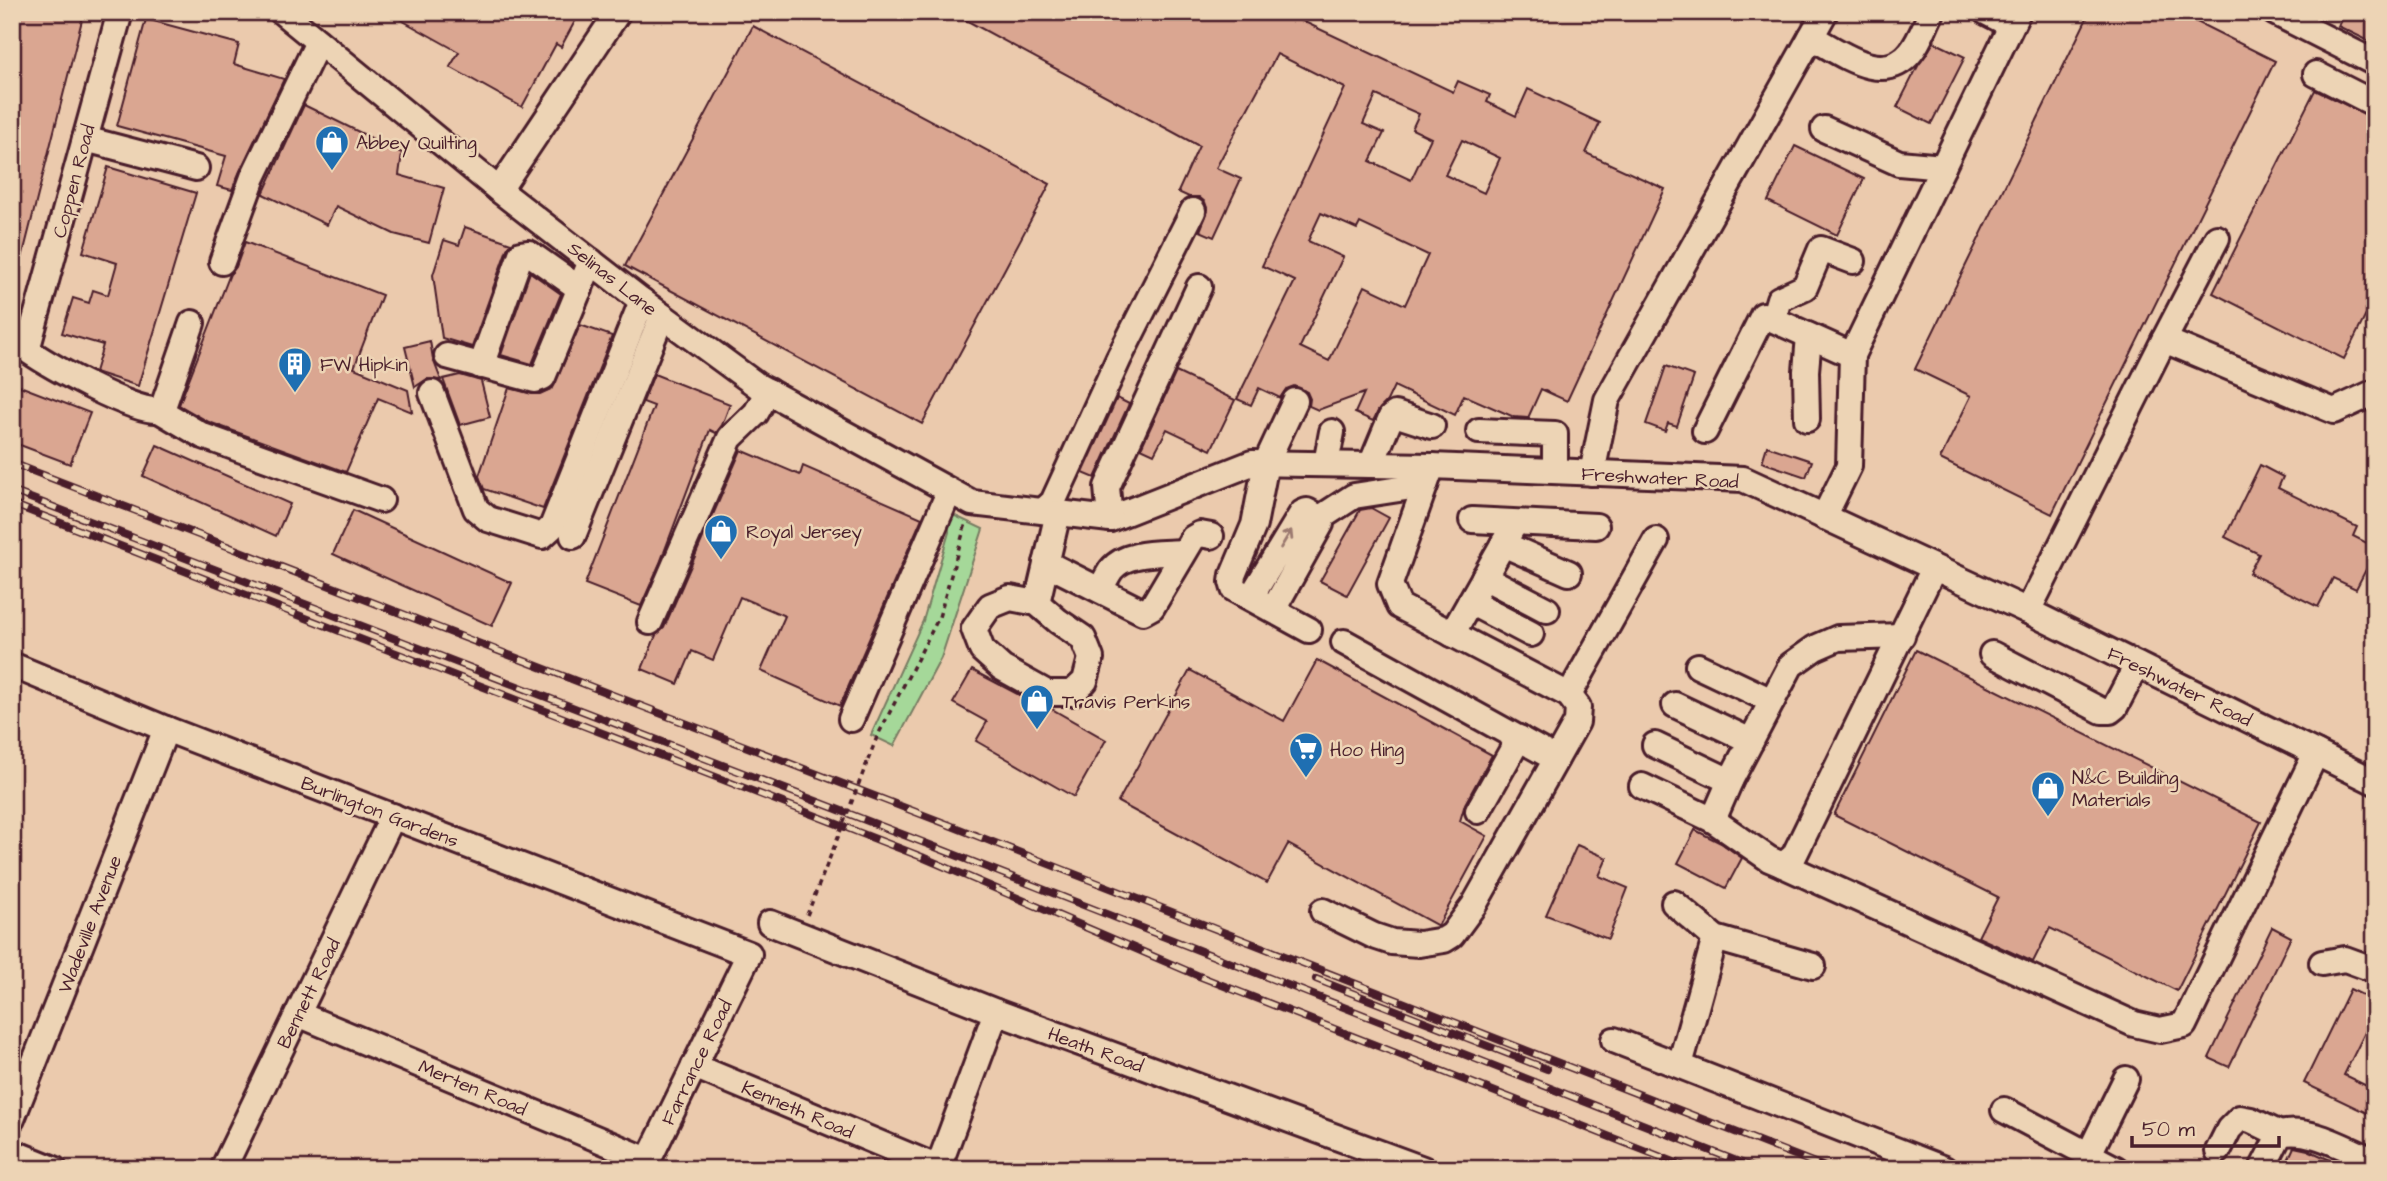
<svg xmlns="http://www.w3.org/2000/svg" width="2387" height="1181" font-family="'Architects Daughter',sans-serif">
<rect width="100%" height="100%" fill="#ebcaad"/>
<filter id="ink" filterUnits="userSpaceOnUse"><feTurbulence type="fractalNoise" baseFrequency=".0143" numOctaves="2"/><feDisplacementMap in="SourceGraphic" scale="14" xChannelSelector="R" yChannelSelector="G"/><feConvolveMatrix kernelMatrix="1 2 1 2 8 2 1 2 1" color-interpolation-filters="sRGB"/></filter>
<g filter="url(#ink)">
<polygon fill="#a5d899" stroke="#787c62" stroke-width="2" points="949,513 983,529 941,658 894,746 871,735 923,621 949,532"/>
<g fill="#daa691" stroke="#4a1f2b" stroke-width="2" fill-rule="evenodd">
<polygon points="12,12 84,12 18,274 12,274"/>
<polygon points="387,12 580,12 561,47 556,44 522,107 450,67 459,52"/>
<path d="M951 12H1299L1296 18 1453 92 1458 81 1490 95 1487 102 1516 116 1528 89 1600 123 1586 153 1665 189 1567 401 1541 389 1528 418 1514 417 1464 395 1455 415 1394 386 1387 401 1378 411 1373 421 1355 413 1364 393 1318 410 1309 406 1310 399 1307 392 1294 386 1286 389 1280 398 1259 388 1251 405 1237 399 1295 281 1262 266 1345 88 1277 54 1216 168 1241 179 1214 237 1200 231 1208 211 1205 202 1199 197H1189L1178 192 1199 146ZM1376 95 1419 114 1412 129 1431 138 1411 180 1370 161 1384 133 1363 124ZM1462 140 1500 158 1484 193 1445 175ZM1321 213 1357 229 1360 223 1428 255 1405 305 1365 286 1329 361 1300 347 1343 257 1308 241Z"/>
<polygon points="2090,12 2177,12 2275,61 2052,514 1940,459 1971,396 1915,369"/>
<polygon points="2345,12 2375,12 2375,44 2338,26"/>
<polygon points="146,19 239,44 234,64 284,79 240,171 232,190 217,186 226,156 117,126"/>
<polygon points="753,26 1050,184 922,424 625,266"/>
<polygon points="1934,42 1965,57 1931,124 1897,107 1918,66"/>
<polygon points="2315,90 2375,119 2375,297 2344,359 2213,293"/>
<polygon points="304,105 402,153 399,175 444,188 429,243 394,234 336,206 327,225 263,194"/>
<polygon points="1795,146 1864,179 1837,235 1768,201"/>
<polygon points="108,167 196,193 138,386 95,372 103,345 62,333 73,298 89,303 93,290 108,295 117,263 83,252"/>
<polygon points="465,227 511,243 507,249 472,347 442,338 433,275 444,240 459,245"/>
<polygon points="245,242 382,295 354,368 408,390 412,412 378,398 346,472 209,422 179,405 230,274 236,267"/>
<polygon points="530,272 561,294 532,364 501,355"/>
<polygon points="580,325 612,336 543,509 484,489 479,476 509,388 532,394 540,394 553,388"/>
<polygon points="430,341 433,359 441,380 427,379 415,387 405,347"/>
<polygon points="1666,366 1694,376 1677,426 1668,423 1665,431 1646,424"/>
<polygon points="1176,372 1235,400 1211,450 1167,429 1154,454 1141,448"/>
<polygon points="654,374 730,404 722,425 716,433 710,430 660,563 641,606 585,584 654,406 643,402"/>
<polygon points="460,375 481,381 490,417 460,425 443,379"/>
<polygon points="12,383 90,413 70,464 12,442"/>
<polygon points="1117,398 1129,404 1095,478 1083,473"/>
<polygon points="157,445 290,504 276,536 143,476"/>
<polygon points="1767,446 1812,461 1806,477 1762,462"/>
<polygon points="741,450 800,475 803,466 922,518 840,706 761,671 785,616 740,597 713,660 692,651 678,684 642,669 656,635 664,628"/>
<polygon points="2260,465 2283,477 2278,488 2357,527 2353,536 2375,547 2375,552 2356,589 2333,578 2318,607 2249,573 2259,554 2225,537"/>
<polygon points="1371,508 1389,518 1347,595 1320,581 1360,510"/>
<polygon points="353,510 512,583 492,626 333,554"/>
<polygon points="1916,650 2261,822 2177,991 2050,928 2033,962 1978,937 1998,897 1834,815"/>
<polygon points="1317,660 1492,755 1465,804 1460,821 1487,836 1438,926 1288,844 1267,883 1118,802 1190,670 1284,721"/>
<polygon points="972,670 1040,706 1050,708 1106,740 1074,797 976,741 987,722 953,703"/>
<polygon points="1695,830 1721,843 1742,858 1726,888 1678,863"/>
<polygon points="1577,845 1607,858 1599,876 1628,888 1608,939 1546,915"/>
<polygon points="2272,927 2291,937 2229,1067 2209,1058"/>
<polygon points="2350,989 2375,1001 2375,1012 2344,1075 2375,1090 2375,1117 2304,1083"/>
<polygon points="2294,1147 2308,1150 2350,1169 2284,1169"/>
</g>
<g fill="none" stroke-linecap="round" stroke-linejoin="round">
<g stroke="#4a1f2b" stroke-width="30">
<g id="minor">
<path d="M120 12 27 350C50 366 134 413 159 410L164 404 192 323"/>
<polyline points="282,12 499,190 642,301 758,386 972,503 1110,519 1252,463 1432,466 1743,479 2028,611 2375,782"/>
<polyline points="1986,12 2011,25"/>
<polyline points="2274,12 2375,63"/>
<path d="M1811 37C1840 52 1883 87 1911 52 1920 41 1925 25 1932 12"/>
<polyline points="2316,74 2375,104"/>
<polyline points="1824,129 1899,163 1943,167"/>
<polyline points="85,139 196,168"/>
<polyline points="499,190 618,12"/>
<polyline points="222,262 253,177 318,42"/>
<polyline points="1773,319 1779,299 1805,287 1821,249 1853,261"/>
<polyline points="2164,340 2217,238"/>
<polyline points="447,356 535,380 543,377 591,261"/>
<polyline points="481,366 521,254 529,253 580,289"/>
<polyline points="432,393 476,509 488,519 542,536 552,527 642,301"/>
<polyline points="1295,401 1266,463 1254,525 1233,575 1232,582 1234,589 1309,630"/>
<polyline points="159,410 203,436 381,500"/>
<polyline points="1807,419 1806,371 1809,336"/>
<polyline points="1479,431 1555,434 1555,471"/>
<polyline points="1705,431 1763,315 1852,355"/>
<polyline points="1326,464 1332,432"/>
<polyline points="1371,465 1391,417 1395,414 1432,426"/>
<polyline points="1592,473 1607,400 1825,12"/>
<polyline points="1043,511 1053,502 1119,358 1193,211"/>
<polyline points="1824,517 1849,466 1852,355 2018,12"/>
<polyline points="1320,518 1354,496 1425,485"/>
<polyline points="1110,519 1107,487 1199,287"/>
<polyline points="1472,520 1596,526"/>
<polyline points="573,536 662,316"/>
<polyline points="1503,544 1569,573"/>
<polyline points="1046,563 1143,612 1152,607 1193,538 1200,534 1211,536"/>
<polyline points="1484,577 1547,610"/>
<path d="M1100 590C1103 584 1107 576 1111 570 1126 551 1161 554 1183 552"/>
<polyline points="1251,597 1302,513 1307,511 1320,518 1321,524 1273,610"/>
<polygon points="1010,598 1037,603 1058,621 1083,638 1091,658 1085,681 1072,693 1047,693 1002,668 982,650 974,629 990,606"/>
<polyline points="1470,602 1531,634"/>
<polyline points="1037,603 1058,513"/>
<polyline points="2028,611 2164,340 2334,411 2375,392"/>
<polyline points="650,622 730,438 756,413 768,391"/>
<polyline points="1452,634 1515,523"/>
<polyline points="1344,642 1556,759"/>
<polyline points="1992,654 2102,711 2110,711 2115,707 2137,665"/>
<polyline points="12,665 166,729 749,954 644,1169"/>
<polyline points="1698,666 1772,701"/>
<polyline points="1569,695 1656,540"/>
<polyline points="1675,705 1751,741"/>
<polyline points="851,719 949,492"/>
<polyline points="1655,745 1730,781"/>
<polyline points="1642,786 1713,820 1730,781 1791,665 1815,648 1838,638 1902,636"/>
<polyline points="1478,811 1519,738"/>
<polyline points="1713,820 1769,859 1783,865 1794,856 1934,568"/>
<polyline points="1783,865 2134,1024 2160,1030 2184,1025 2316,753"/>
<polyline points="1674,903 1715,938 1813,966"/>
<polyline points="1323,911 1374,936 1392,942 1419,944 1444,940 1452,935 1474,905 1577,722 1578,707 1569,695 1399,606 1390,584 1432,466"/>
<polyline points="770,923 996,1012 1423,1169"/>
<polyline points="2322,963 2345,959 2375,970"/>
<polyline points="298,1014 648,1160"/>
<polyline points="1614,1040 1944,1169"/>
<polyline points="1680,1065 1715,938"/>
<polyline points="694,1066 941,1169"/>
<polyline points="2004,1110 2116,1169"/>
<polyline points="12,1119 166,729"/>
<polyline points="2218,1151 2229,1129 2240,1118 2251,1120 2280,1134"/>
<polyline points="12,1152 54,1169"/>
<polyline points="2089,1154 2126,1079"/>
<polyline points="938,1168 996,1012"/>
<polyline points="223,1169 393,816"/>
<path d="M2262 1169 2280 1134C2310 1126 2347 1150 2375 1161"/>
</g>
</g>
<g stroke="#4a1f2b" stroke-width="3.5" stroke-dasharray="5 5" stroke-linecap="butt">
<polyline points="868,760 877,737 939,617 966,523"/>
<polyline points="807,915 840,832"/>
</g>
<use href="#minor" stroke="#edd4b5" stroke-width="24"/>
<g stroke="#4a1f2b" stroke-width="8">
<g id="rail">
<polyline points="12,463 939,821 1830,1169"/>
<polyline points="12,491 930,845 1757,1169"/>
<polyline points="12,504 922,857 1199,976 1692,1169"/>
<polyline points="1316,979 1547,1069"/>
</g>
</g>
<use href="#rail" stroke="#edd4b5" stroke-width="5" stroke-dasharray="16" stroke-linecap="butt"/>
<polyline stroke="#4a1f2b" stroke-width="3.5" stroke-dasharray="5 5" stroke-linecap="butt" points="840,832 868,760"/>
</g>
<defs><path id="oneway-shaft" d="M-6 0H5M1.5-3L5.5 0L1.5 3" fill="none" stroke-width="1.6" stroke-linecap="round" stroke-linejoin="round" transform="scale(1.75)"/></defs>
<use stroke="#9c7a70" href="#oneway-shaft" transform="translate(1286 539) rotate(-59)"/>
</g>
<defs>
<g id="shop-pin" transform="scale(1.75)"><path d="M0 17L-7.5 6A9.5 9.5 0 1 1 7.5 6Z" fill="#1f6fb2" stroke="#edd4b5"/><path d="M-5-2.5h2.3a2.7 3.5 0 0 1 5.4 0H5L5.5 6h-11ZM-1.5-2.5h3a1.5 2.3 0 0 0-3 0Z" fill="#fff"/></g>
<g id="building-pin" transform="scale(1.75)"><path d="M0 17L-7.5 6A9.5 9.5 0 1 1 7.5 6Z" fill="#1f6fb2" stroke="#edd4b5"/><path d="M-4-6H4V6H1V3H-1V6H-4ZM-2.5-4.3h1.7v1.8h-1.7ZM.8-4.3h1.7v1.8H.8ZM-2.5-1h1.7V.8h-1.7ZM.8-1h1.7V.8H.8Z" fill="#fff"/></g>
<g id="supermarket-pin" transform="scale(1.75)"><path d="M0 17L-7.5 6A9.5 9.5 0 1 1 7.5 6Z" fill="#1f6fb2" stroke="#edd4b5"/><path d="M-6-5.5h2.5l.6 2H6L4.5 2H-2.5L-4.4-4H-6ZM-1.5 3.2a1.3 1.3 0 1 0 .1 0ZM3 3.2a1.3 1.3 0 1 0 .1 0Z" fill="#fff"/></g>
</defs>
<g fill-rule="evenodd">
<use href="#shop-pin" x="332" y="142"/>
<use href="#building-pin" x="295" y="364"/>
<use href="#shop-pin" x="721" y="531"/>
<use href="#shop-pin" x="1037" y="701"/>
<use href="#supermarket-pin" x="1306" y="749"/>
<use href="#shop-pin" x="2048" y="788"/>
</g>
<g text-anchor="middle" stroke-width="5" stroke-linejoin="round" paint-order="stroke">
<g font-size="19" fill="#4a1f2b" stroke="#edd4b5" text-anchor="start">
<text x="356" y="149">Abbey Quilting</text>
<text x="320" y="371">FW Hipkin</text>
<text x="746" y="538">Royal Jersey</text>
<text x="1062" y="708">Travis Perkins</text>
<text x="1330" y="756">Hoo Hing</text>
<text x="2072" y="784">N&amp;C Building<tspan x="2072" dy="22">Materials</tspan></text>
</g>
<g font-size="19" fill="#4a1f2b" stroke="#edd4b5">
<text transform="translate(73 181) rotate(-75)" y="7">Coppen Road</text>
<text transform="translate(613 278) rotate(38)" y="7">Selinas Lane</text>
<text transform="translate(1660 477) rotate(3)" y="7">Freshwater Road</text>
<text transform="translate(2180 686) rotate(26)" y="7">Freshwater Road</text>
<text transform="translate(380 811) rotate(21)" y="7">Burlington Gardens</text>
<text transform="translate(89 924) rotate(-69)" y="7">Wadeville Avenue</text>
<text transform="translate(308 993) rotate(-64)" y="7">Bennett Road</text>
<text transform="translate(1096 1049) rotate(20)" y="7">Heath Road</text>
<text transform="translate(696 1062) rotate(-64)" y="7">Farrance Road</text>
<text transform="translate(473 1087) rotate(23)" y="7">Merten Road</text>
<text transform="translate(798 1109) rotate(23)" y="7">Kenneth Road</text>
</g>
</g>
<rect width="2387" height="1181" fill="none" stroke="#edd4b5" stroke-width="42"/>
<rect x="21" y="21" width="2345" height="1139" fill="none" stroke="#4a1f2b" stroke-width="2.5" filter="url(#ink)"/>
<path d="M2132 1136v10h147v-10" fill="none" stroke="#4a1f2b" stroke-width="3.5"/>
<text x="2142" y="1136" font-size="21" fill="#4a1f2b" stroke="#edd4b5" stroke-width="5" paint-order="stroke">50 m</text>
</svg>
